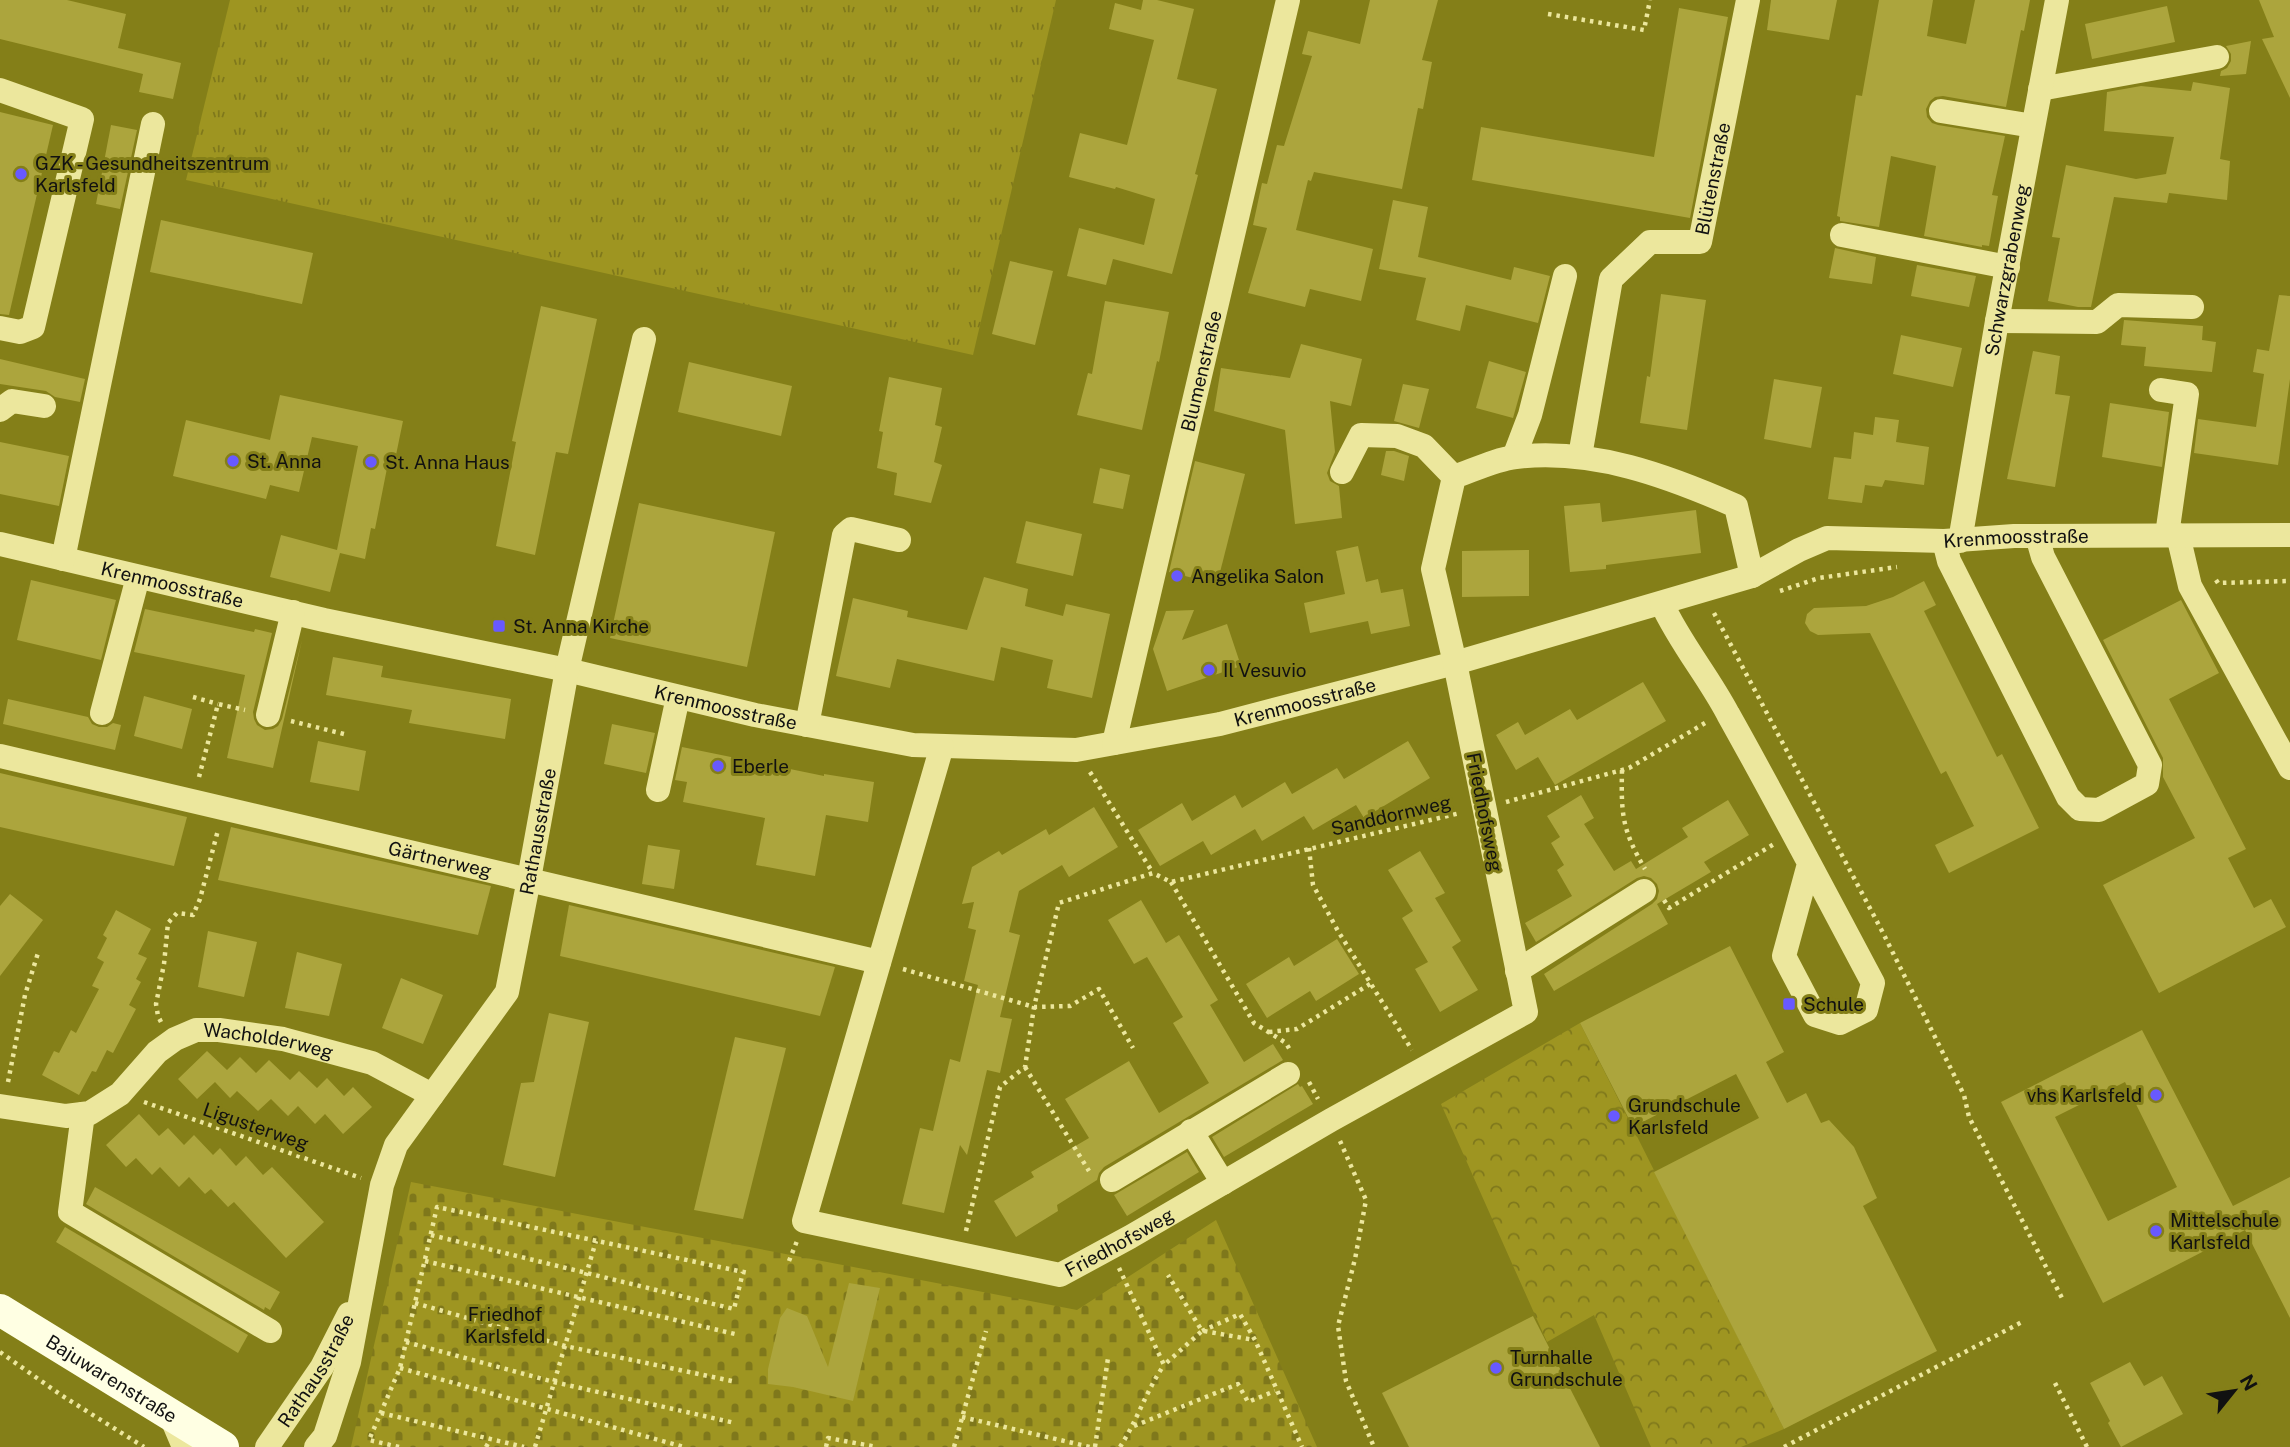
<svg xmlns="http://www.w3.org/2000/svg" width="2290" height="1447" font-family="'Public Sans',sans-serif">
<defs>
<pattern id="grass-tufts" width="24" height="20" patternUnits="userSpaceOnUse" patternTransform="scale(1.75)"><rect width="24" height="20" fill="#9e9521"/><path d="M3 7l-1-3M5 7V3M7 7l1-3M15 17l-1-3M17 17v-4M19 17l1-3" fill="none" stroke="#7f781b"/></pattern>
<pattern id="cemetery-stones" width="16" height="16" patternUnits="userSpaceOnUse" patternTransform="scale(1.75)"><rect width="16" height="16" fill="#9e9521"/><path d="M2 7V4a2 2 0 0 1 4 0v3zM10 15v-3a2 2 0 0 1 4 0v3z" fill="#7f781b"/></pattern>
<pattern id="park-crowns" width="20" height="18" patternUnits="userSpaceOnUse" patternTransform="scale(1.75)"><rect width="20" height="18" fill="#9e9521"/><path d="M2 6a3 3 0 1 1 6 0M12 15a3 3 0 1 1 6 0" fill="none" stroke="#7f781b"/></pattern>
</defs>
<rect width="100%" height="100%" fill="#847f18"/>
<polygon fill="url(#grass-tufts)" points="230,0 1056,0 973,355 186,180"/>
<polygon fill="url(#cemetery-stones)" points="411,1182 1077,1310 1216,1220 1317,1447 351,1447"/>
<polygon fill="url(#park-crowns)" points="1580,1023 1784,1429 1741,1447 1651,1447 1594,1315 1547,1342 1441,1104"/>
<g fill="#aca53d" fill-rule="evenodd">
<polygon points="0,0 67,0 126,14 118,48 181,63 173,99 139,92 143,74 0,39"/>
<polygon points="1143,0 1157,0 1194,9 1177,79 1217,89 1195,174 1198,175 1172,274 1113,259 1106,285 1067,276 1079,228 1144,245 1155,199 1116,187 1115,189 1069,177 1080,133 1127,145 1154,40 1109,29 1115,3 1141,10"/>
<polygon points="1370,0 1438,0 1422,60 1432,62 1423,109 1418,108 1402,189 1314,172 1311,181 1308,180 1296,230 1373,249 1361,301 1310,289 1305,307 1248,293 1267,228 1253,225 1262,183 1267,184 1277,145 1284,146 1312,56 1302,54 1308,31 1360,44"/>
<polygon points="1771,0 1837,0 1829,40 1767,30"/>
<polygon points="1879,0 1933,0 1927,36 1966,44 1975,0 2030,0 2024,31 2021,30 2006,107 1943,96 1935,97 1930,101 1926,109 1927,117 1932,123 1938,125 2005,136 1992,195 1998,196 1989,246 1982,245 1982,247 1924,236 1936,166 1891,156 1879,227 1840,221 1840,217 1837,216 1856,95 1862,96"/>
<polygon points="2259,0 2290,0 2290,98 2262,39 2274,37"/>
<polygon points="2167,6 2175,42 2092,59 2085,24"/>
<polygon points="1679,8 1728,17 1690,218 1472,180 1481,127 1654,157"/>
<polygon points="2251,41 2246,74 2220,76 2221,71 2227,68 2231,61 2231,54 2226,46"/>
<polygon points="2193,82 2230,88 2220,159 2230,161 2227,200 2169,193 2167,203 2114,197 2091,307 2078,307 2048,301 2060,238 2052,237 2066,165 2136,179 2166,174 2174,137 2104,131 2107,92 2141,86 2191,91"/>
<polygon points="0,112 53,125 9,315 0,314"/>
<polygon points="111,125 137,130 120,209 96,204"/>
<polygon points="1393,200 1428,207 1418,257 1511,280 1514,267 1550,276 1538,323 1466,305 1460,331 1416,320 1426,278 1379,269"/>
<polygon points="161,220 313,253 302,304 150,272"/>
<polygon points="1835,248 1876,257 1872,284 1829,278"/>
<polygon points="1010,261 1053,271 1035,345 992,334"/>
<polygon points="1917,265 1976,276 1969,307 1911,296"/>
<polygon points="1661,294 1706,300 1687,430 1640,423 1647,376 1650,377"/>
<polygon points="2279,295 2290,296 2290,379 2278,465 2194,453 2198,419 2256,427 2264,374 2253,372 2257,349 2269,351"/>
<polygon points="1105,301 1169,312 1159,362 1157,361 1142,430 1077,415 1088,373 1092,374"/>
<polygon points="541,306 597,319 568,454 556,452 535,555 496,546 516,442 512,441"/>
<polygon points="2124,320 2203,326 2202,340 2216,342 2212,372 2144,366 2146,347 2121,345"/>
<polygon points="1901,335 1962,348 1953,387 1893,374"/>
<polygon points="1301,344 1362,359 1351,406 1330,401 1335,452 1327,473 1330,481 1339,486 1342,518 1295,524 1285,430 1214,411 1221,368 1290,378"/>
<polygon points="2033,351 2060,356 2055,394 2070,396 2055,487 2007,479"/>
<polygon points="0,359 85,379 80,402 55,397 46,391 0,384"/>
<polygon points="1489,361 1526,372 1513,418 1476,408"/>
<polygon points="689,362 792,386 781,436 678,412"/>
<polygon points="889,377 942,388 935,425 942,427 934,462 942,465 931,503 894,495 897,473 877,468 883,432 879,431"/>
<polygon points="1774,379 1822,387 1811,448 1764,439"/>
<polygon points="1403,384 1429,389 1419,428 1394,421"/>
<polygon points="280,395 403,421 396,455 390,453 375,529 371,528 365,559 340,553 330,592 270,577 281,535 337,550 358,446 312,437 299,492 270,485 266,499 173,476 186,420 270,440"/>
<polygon points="2110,403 2169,412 2162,467 2102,457"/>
<polygon points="1875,417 1899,420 1896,442 1929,447 1924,485 1885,480 1882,487 1865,485 1862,503 1828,499 1834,457 1851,459 1854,432 1873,435"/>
<polygon points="0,442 69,456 59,506 0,494"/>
<polygon points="1386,451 1394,451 1409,456 1404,481 1381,475"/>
<polygon points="1195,461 1245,474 1217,584 1169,572"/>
<polygon points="1100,468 1130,475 1123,509 1093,503"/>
<polygon points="639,503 775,532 747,667 610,638"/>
<polygon points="1600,503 1602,522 1696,510 1701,553 1606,565 1606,569 1570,572 1564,506"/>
<polygon points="1026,521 1082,534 1073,576 1016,563"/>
<polygon points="1358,546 1366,582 1378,579 1381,593 1403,589 1410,626 1371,634 1368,621 1310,633 1304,603 1345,594 1336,551"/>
<polygon points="1529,550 1529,596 1462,597 1462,551"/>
<polygon points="984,577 1028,589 1025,606 1063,616 1066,604 1110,614 1092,698 1047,688 1053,660 1001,647 994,681 897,659 890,688 836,676 853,598 908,611 907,617 967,630"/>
<polygon points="31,580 116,600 101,660 17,640"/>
<polygon points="1924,581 1936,605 1924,611 1997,757 2002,754 2039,828 1949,873 1935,845 1974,826 1946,771 1941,774 1870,633 1818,635 1810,631 1805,623 1807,614 1814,608 1866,606 1893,597"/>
<polygon points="2181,600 2219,673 2169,699 2246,849 2228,858 2254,908 2271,899 2286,927 2159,993 2103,885 2195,838 2163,777 2163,758 2103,640"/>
<polygon points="145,609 254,632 255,629 272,633 253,712 254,719 257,725 265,730 273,729 278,726 282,719 302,640 273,768 227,758 245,675 134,652"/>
<polygon points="1194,610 1182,640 1227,624 1241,666 1167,691 1153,649 1166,611"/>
<polygon points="333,657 383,666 381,677 511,699 505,739 409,723 412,710 326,695"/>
<polygon points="1643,682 1666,721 1555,785 1538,757 1516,770 1496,735 1518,722 1525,735 1570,709 1577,720"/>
<polygon points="144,696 192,709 182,749 134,736"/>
<polygon points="8,699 88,717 92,724 99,727 107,727 113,723 121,725 115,750 3,724"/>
<polygon points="612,724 655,733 646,773 604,764"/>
<polygon points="318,741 366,751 359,791 310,782"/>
<polygon points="1408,741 1430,778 1364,818 1356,805 1313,830 1304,816 1262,841 1255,829 1211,855 1203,841 1160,866 1138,830 1182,803 1192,821 1235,795 1242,808 1285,782 1292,794 1337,768 1344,779"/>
<polygon points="682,747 824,776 824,774 874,782 868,822 826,815 815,876 756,865 765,818 683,802 687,782 675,780"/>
<polygon points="0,773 187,817 174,866 0,827"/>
<polygon points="1581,795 1594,818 1584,824 1614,871 1631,861 1636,869 1688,837 1682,828 1728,800 1749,835 1704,862 1711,872 1657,904 1668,924 1554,991 1544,974 1652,904 1657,899 1659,891 1657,884 1651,878 1644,876 1637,878 1536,942 1525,923 1572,896 1557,870 1564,865 1551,843 1560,837 1547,816"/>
<polygon points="1094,807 1118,847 1069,877 1062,865 1019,891 1009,932 1020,935 1000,1017 1012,1019 1000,1073 987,1070 967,1155 960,1145 944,1213 902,1204 920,1128 933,1131 950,1059 960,1062 978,985 964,981 976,930 968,928 974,902 962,904 972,867 999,851 1002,855 1046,829 1049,835"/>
<polygon points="231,827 491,886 478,935 218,880"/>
<polygon points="648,845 680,850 674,889 642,884"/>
<polygon points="1420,851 1445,893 1435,898 1461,941 1452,947 1478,990 1440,1012 1415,969 1428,962 1402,918 1413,911 1388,870"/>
<polygon points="10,894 43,920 0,976 0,906"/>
<polygon points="1141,900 1166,943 1179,935 1218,1000 1210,1005 1244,1062 1273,1044 1283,1060 1104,1167 1099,1173 1097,1180 1057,1205 1058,1211 1016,1237 994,1201 1034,1177 1031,1172 1089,1138 1065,1099 1129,1061 1159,1113 1209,1083 1173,1023 1183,1017 1147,957 1134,964 1108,920"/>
<polygon points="569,905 835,967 820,1016 560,956"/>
<polygon points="116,910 151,929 138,954 147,958 136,979 141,982 129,1005 136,1009 113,1053 107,1050 96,1072 92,1071 79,1095 42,1075 54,1051 59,1053 71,1030 76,1033 99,989 92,986 104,962 97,958 107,938 103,935"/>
<polygon points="208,931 257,942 244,997 198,987"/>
<polygon points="1337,939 1359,974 1316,1001 1310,991 1267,1018 1246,984 1289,957 1294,966"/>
<polygon points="1730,946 1784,1052 1766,1062 1787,1103 1806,1093 1821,1123 1829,1120 1854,1147 1877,1198 1863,1206 1937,1351 1784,1429 1654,1172 1759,1118 1736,1074 1633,1127 1580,1023"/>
<polygon points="297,952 342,964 329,1016 285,1008"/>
<polygon points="401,978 443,995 423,1044 382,1028"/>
<polygon points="549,1013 589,1022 555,1177 503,1165 521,1083 534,1082"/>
<path d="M2142 1030 2233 1206 2290 1177V1318L2245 1230 2103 1303 2001 1102ZM2125 1082 2177 1187 2108 1221 2055 1117Z"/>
<polygon points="735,1037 786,1048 743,1219 694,1210"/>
<polygon points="207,1051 227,1070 240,1057 256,1073 269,1060 290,1080 299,1071 317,1088 327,1078 344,1096 353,1087 372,1107 343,1134 325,1114 315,1124 298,1106 288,1116 271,1099 258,1111 237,1091 230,1098 215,1082 197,1099 178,1079"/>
<polygon points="1298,1084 1300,1087 1302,1086 1313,1104 1224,1157 1212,1137"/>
<polygon points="139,1114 159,1136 168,1128 184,1145 194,1135 213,1155 220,1148 236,1166 246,1156 263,1175 272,1167 324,1222 286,1258 234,1202 228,1207 211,1189 205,1194 189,1177 179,1187 160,1167 152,1175 136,1158 126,1167 106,1145"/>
<polygon points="1187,1152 1199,1172 1127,1216 1114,1195"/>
<polygon points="95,1187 280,1292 270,1310 265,1307 264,1310 86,1204"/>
<polygon points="65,1227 248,1335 238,1353 56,1242"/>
<polygon points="849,1283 880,1288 853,1401 793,1387 768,1384 768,1369 780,1318 787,1308 807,1316 828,1367"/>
<polygon points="1533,1316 1600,1447 1409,1447 1382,1393"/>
<polygon points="2130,1362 2144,1386 2162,1376 2183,1414 2121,1447 2108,1423 2110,1421 2090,1383"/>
</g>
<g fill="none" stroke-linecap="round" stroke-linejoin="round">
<g stroke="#ece79d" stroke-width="4.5" stroke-dasharray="3.5 5" stroke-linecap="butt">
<polyline points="1548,14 1644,30 1650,0"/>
<polyline points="2216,580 2218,583 2290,581"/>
<polyline points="1780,591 1819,578 1897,567"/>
<polyline points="1714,613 1882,931 1964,1095 1969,1117 2063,1300"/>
<polyline points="193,697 218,704"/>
<polyline points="291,721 344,734"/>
<path d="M1622 770C1621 814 1622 830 1645 869"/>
<polyline points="1090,772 1153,873"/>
<polyline points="199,777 218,704 245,710"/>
<polyline points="1506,802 1629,768 1705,723"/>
<polyline points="1309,848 1313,885 1338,931 1412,1050"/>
<polyline points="1171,882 1254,1023 1286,1043 1290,1050"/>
<polyline points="1664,900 1669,908 1774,844"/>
<polyline points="903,969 1034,1007 1070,1006 1099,989 1133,1048"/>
<polyline points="161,1022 158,1016 156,1004 164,964 168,923 177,913 193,915 200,899 218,830"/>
<polyline points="1269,1032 1297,1029 1370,984"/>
<polyline points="1025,1067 1089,1171"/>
<polyline points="8,1082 25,995 38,953"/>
<polyline points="1309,1082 1318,1099"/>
<polyline points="144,1102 361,1178"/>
<polyline points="1340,1141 1366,1200 1355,1259 1338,1326 1346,1381 1374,1447"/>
<polyline points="966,1231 1000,1087 1025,1067 1034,1007 1059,903 1153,873 1171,882 1460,813"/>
<polyline points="431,1235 734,1309 743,1272"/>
<polyline points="425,1261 735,1334"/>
<polyline points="789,1261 797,1241"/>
<polyline points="1119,1268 1164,1365 1202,1331 1168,1275"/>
<polyline points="415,1303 565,1346 732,1381"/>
<polyline points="1202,1331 1240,1314 1255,1340 1302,1447"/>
<polyline points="1204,1331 1254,1340"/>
<polyline points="406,1342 554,1382 735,1423"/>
<polyline points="0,1352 61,1395 144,1447"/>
<polyline points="400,1368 684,1447"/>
<polyline points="2055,1383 2087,1447"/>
<polyline points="381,1413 524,1447"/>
<polyline points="962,1417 1090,1447"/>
<polyline points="1134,1426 1238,1384 1248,1402 1275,1391"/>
<polyline points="399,1447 369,1440 400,1368 437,1207 748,1273"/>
<polyline points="486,1447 490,1440"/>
<polyline points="535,1447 596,1241"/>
<polyline points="826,1447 828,1438 877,1447"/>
<polyline points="954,1447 986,1331"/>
<polyline points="1095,1447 1108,1358"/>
<path d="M1120 1447C1137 1421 1146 1391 1164 1365"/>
<polyline points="1784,1447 2022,1322"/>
</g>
<g stroke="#ece79d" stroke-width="24">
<polyline points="2040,89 2217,57"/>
<polyline points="0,90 82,119 33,327 20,332 0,328"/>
<polyline points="1941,111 2033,126"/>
<polyline points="1842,235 2008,267"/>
<polyline points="1997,321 2097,322 2118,305 2192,307"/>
<polyline points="2161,390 2187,394 2167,535"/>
<polyline points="0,410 12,401 44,406"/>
<path id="s1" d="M1580 456 1611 279 1650 242H1700L1748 0"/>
<polyline points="1514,457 1530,415 1565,276"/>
<polyline points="1342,472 1361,435 1397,436 1424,446 1454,477"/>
<polyline points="2178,535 2190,586 2290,768"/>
<polyline points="1944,541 1949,561 2068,797 2080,809 2099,810 2147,784 2150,765 2043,557 2037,536"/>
<path id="s2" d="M1960 541 1997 321 2057 0"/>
<path id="s3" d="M0 544 324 620 567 670 755 715 913 745 1076 750 1220 724 1455 663 1752 576 1799 550 1827 538 1944 541 2014 536 2290 535"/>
<polyline points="63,559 153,124"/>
<path d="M1662 604C1680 643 1708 676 1728 714 1778 803 1825 893 1873 983L1866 1010 1840 1023 1815 1015 1784 956 1809 864"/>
<polyline points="102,713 138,577"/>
<polyline points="268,715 293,612"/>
<polyline points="807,725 844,535 851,529 899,540"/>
<path id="s4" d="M1114 743 1288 0"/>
<path id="s5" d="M942 746 804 1221 1060 1275 1130 1237 1331 1120 1526 1012 1455 663 1433 569 1454 477C1474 470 1496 459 1516 457 1593 448 1668 476 1736 506L1752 576"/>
<path id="s6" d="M0 756 879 962"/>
<polyline points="658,790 678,697"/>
<polyline points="1517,971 1644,891"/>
<path id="s7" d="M0 1106 66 1116 90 1113 120 1094 157 1052 175 1039 196 1030H219L283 1039 372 1063 432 1095"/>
<polyline points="83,1114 70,1212 270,1331"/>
<polyline points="1191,1131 1223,1183"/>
<polyline points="1112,1180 1288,1074"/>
<polyline points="170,1414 184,1447"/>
<path id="s8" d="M267 1447 322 1367 349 1314"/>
<path id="s9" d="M316 1447 325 1436 349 1362 382 1185 396 1145 507 992 529 879 567 670 644 339"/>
</g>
<path stroke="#ffffe3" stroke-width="32" id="s10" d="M0 1310 223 1447"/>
</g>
<g fill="#6859ff" stroke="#847f18" stroke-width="2.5">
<circle cx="21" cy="174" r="7"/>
<circle cx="233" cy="461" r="7"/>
<circle cx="371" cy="462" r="7"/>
<circle cx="1177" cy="576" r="7"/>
<rect x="492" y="619" width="14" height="14" rx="3.5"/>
<circle cx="1209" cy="670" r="7"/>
<circle cx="718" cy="766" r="7"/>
<rect x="1782" y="997" width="14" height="14" rx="3.5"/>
<circle cx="2156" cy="1095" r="7"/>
<circle cx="1614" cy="1116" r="7"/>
<circle cx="2156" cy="1231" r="7"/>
<circle cx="1496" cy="1368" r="7"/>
</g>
<g text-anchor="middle" stroke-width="6" stroke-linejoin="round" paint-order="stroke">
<g font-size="19" fill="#111" stroke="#847f18" text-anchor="start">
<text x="35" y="170">GZK - Gesundheitszentrum<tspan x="35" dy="22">Karlsfeld</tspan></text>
<text x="247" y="468">St. Anna</text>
<text x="385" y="469">St. Anna Haus</text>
<text x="1191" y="583">Angelika Salon</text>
<text x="513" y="633">St. Anna Kirche</text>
<text x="1223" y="677">Il Vesuvio</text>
<text x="732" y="773">Eberle</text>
<text x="1803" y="1011">Schule</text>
<text x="2142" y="1102" text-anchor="end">vhs Karlsfeld</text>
<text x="1628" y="1112">Grundschule<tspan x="1628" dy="22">Karlsfeld</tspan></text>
<text x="2170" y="1227">Mittelschule<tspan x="2170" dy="22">Karlsfeld</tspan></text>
<text x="1510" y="1364">Turnhalle<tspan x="1510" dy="22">Grundschule</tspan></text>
</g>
<g font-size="19" fill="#111" stroke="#847f18">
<text dy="7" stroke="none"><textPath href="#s1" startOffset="348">Blütenstraße</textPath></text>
<text dy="7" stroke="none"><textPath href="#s2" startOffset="275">Schwarzgrabenweg</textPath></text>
<text dy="7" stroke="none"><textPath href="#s4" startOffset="382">Blumenstraße</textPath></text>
<text dy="7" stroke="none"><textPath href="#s3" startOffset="2070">Krenmoosstraße</textPath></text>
<text dy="7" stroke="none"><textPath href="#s3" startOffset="177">Krenmoosstraße</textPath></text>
<text dy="7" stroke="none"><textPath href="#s3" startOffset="1332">Krenmoosstraße</textPath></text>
<text dy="7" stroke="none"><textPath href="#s3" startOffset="744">Krenmoosstraße</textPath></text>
<text transform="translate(1485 812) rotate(79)" y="7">Friedhofsweg</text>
<text transform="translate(1391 815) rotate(-13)" y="7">Sanddornweg</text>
<text dy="7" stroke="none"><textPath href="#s9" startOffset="667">Rathausstraße</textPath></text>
<text dy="7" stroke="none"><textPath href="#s6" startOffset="452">Gärtnerweg</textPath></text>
<text dy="7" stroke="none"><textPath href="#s7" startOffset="301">Wacholderweg</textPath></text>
<text transform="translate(256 1126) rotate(19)" y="7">Ligusterweg</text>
<text dy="7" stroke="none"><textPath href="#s5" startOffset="824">Friedhofsweg</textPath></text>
<text dy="7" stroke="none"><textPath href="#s8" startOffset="91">Rathausstraße</textPath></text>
<text dy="7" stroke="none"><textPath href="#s10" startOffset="131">Bajuwarenstraße</textPath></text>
</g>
<g font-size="19" fill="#111" stroke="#847f18">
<text x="505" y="1321">Friedhof<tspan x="505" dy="22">Karlsfeld</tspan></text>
</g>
</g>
<g transform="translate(2234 1391) rotate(60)" stroke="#847f18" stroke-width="5" paint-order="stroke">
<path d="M0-5L12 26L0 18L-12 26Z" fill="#111111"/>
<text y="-10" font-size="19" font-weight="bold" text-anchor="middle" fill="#111111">N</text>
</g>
</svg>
